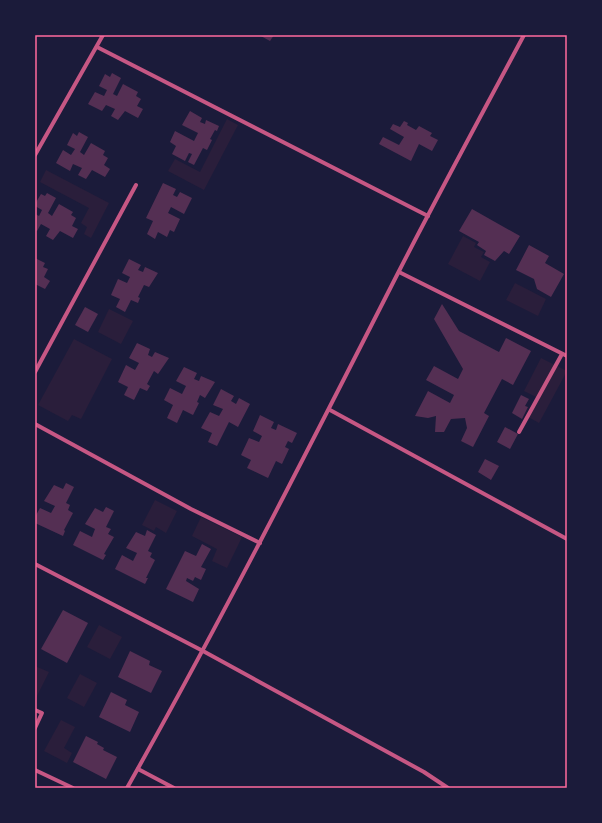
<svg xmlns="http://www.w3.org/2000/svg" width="602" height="823" font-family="'DM Sans',sans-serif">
<rect width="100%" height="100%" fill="#1b1b3a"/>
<g fill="#2a1e3b">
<polygon points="227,119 238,125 204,190 168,171 175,159 200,172"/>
<polygon points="46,170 109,203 91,238 84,234 87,227 81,223 89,208 40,182"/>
<polygon points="463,236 476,243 474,247 484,252 481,257 490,262 480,281 448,264"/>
<polygon points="515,283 546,299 538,316 506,300"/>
<polygon points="109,309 133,321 121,344 98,332"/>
<polygon points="74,339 112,359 81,419 72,415 68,421 38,405"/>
<polygon points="541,358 567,371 539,423 528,417 538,398 524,391"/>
<polygon points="155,500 177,511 166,533 156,527 154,531 142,525"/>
<polygon points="201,517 242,537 227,568 212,561 217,549 192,536"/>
<polygon points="99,625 122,637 110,659 87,647"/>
<polygon points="35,666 49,672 36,698 35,697"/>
<polygon points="80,674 97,683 84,707 67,698"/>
<polygon points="61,720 75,727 64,748 72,753 67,763 44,751"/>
</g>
<g fill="#542f53">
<polygon points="259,35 274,35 270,41"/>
<polygon points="112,73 121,78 113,94 117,96 123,84 138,92 136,96 141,99 137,106 143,109 138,118 125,111 118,120 111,116 115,109 106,105 102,111 88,104 95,92 104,96 107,90 99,86 105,74 110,77"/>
<polygon points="190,111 202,118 200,122 205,124 206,120 219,126 217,131 215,130 210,139 212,140 207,150 203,148 194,165 188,162 192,154 189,153 185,161 172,154 176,146 170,142 175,131 194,141 198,133 182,125"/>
<polygon points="404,121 408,123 407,125 416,130 419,126 432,133 430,136 438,140 432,151 419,144 411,161 379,144 383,137 399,145 404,137 390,129 393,124 400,127"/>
<polygon points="79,132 88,137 80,152 84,155 91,143 105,151 103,155 108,158 104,165 110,169 105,177 92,170 86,179 78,175 82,168 73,164 70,171 56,163 63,150 71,155 75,149 67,145 73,133 77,136"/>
<polygon points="163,183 176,189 173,195 177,197 180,192 192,198 184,214 171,207 168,213 180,219 174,232 170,230 167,237 158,232 155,239 147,234 153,221 146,218"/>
<polygon points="47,193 56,198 48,213 52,216 59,204 73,212 71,215 76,218 72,226 78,229 73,238 60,231 53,240 46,236 50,229 41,224 37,231 35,230 35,214 39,216 42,210 35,206 35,204 41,194 45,196"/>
<polygon points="472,209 520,236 509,254 504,251 495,261 484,255 486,251 477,245 479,242 459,231"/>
<polygon points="529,245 549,256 545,263 564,274 551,297 537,289 534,279 516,270"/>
<polygon points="35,258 45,263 43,267 48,269 44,277 50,281 45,289 35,284"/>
<polygon points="129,259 141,265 138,270 143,272 145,267 158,273 149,287 144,285 138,297 140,298 138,303 131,300 125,312 116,307 120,299 111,295 118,279 127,283 130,277 122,273"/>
<polygon points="442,304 459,331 499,352 506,338 531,351 513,385 502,379 484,413 489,416 473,447 461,441 467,428 465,418 451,419 444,432 435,432 436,416 428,418 415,416 428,391 450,403 454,395 426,380 434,366 458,379 463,369 434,319"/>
<polygon points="85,307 98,314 88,332 75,325"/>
<polygon points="137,343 150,349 148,355 152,357 155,352 169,358 158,374 154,371 147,384 150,386 147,391 140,388 134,400 124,395 128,387 118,382 126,365 135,370 139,363 129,358"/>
<polygon points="184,367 197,373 194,379 199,381 201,376 215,382 205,398 200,395 197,402 199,403 193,415 183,410 177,423 167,418 173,405 164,400 170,388 182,394 186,386 176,381"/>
<polygon points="221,389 234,396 231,401 236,404 239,398 250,404 238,427 229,422 217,446 208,442 212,433 201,428 210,412 219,416 223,409 213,405"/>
<polygon points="521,395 529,399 525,406 528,407 522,419 512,413"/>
<polygon points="260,415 274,422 271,428 276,430 278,424 297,433 292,443 288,441 285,447 289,449 282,464 276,461 268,478 247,468 251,460 241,455 249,438 259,442 262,436 253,431"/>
<polygon points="505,427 518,434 510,449 497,442"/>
<polygon points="485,459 499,466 491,480 478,472"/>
<polygon points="66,483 74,487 66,503 70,505 68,510 73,513 64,530 65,531 63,536 35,523 35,517 40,508 51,513 55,506 44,501 54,485 63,489"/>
<polygon points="106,507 114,511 106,527 111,529 108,534 114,537 104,554 106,555 103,560 73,545 80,531 92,537 95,529 85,524 95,508 103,512"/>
<polygon points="147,530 156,535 148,551 152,553 150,557 155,560 146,578 148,578 145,584 115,569 122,555 133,561 137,553 126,548 136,532 145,536"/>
<polygon points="202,544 211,549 201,567 206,569 201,580 195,577 193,581 187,578 186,581 199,589 193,602 166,589 185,551 196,556"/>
<polygon points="63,610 88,623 67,663 41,649"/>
<polygon points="130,651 150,661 149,665 162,671 151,693 118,677"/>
<polygon points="111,692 127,700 125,705 139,712 130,732 99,717"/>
<polygon points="86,736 98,742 97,744 104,748 103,750 117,757 106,779 73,762"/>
</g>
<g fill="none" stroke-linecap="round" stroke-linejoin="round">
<g stroke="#c65784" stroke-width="4">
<polyline points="97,47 428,216"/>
<polyline points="35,155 103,35"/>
<polyline points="399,272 567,356"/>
<polyline points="35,372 136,185"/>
<polyline points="330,410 567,539"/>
<polyline points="35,424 191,509 260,543"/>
<polyline points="519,432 562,354"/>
<polyline points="35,564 203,651 424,772 448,788"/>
<polyline points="35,710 42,713 35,728"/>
<polyline points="138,769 174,788"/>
<polyline points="35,770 73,788"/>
<path d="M127 788C222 619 310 446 398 273 439 193 482 114 524 35"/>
</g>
</g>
<rect width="602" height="823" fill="none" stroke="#1b1b3a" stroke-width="72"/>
<rect x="36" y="36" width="530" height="751" fill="none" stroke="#ff6b9d" stroke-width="1.5"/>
</svg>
